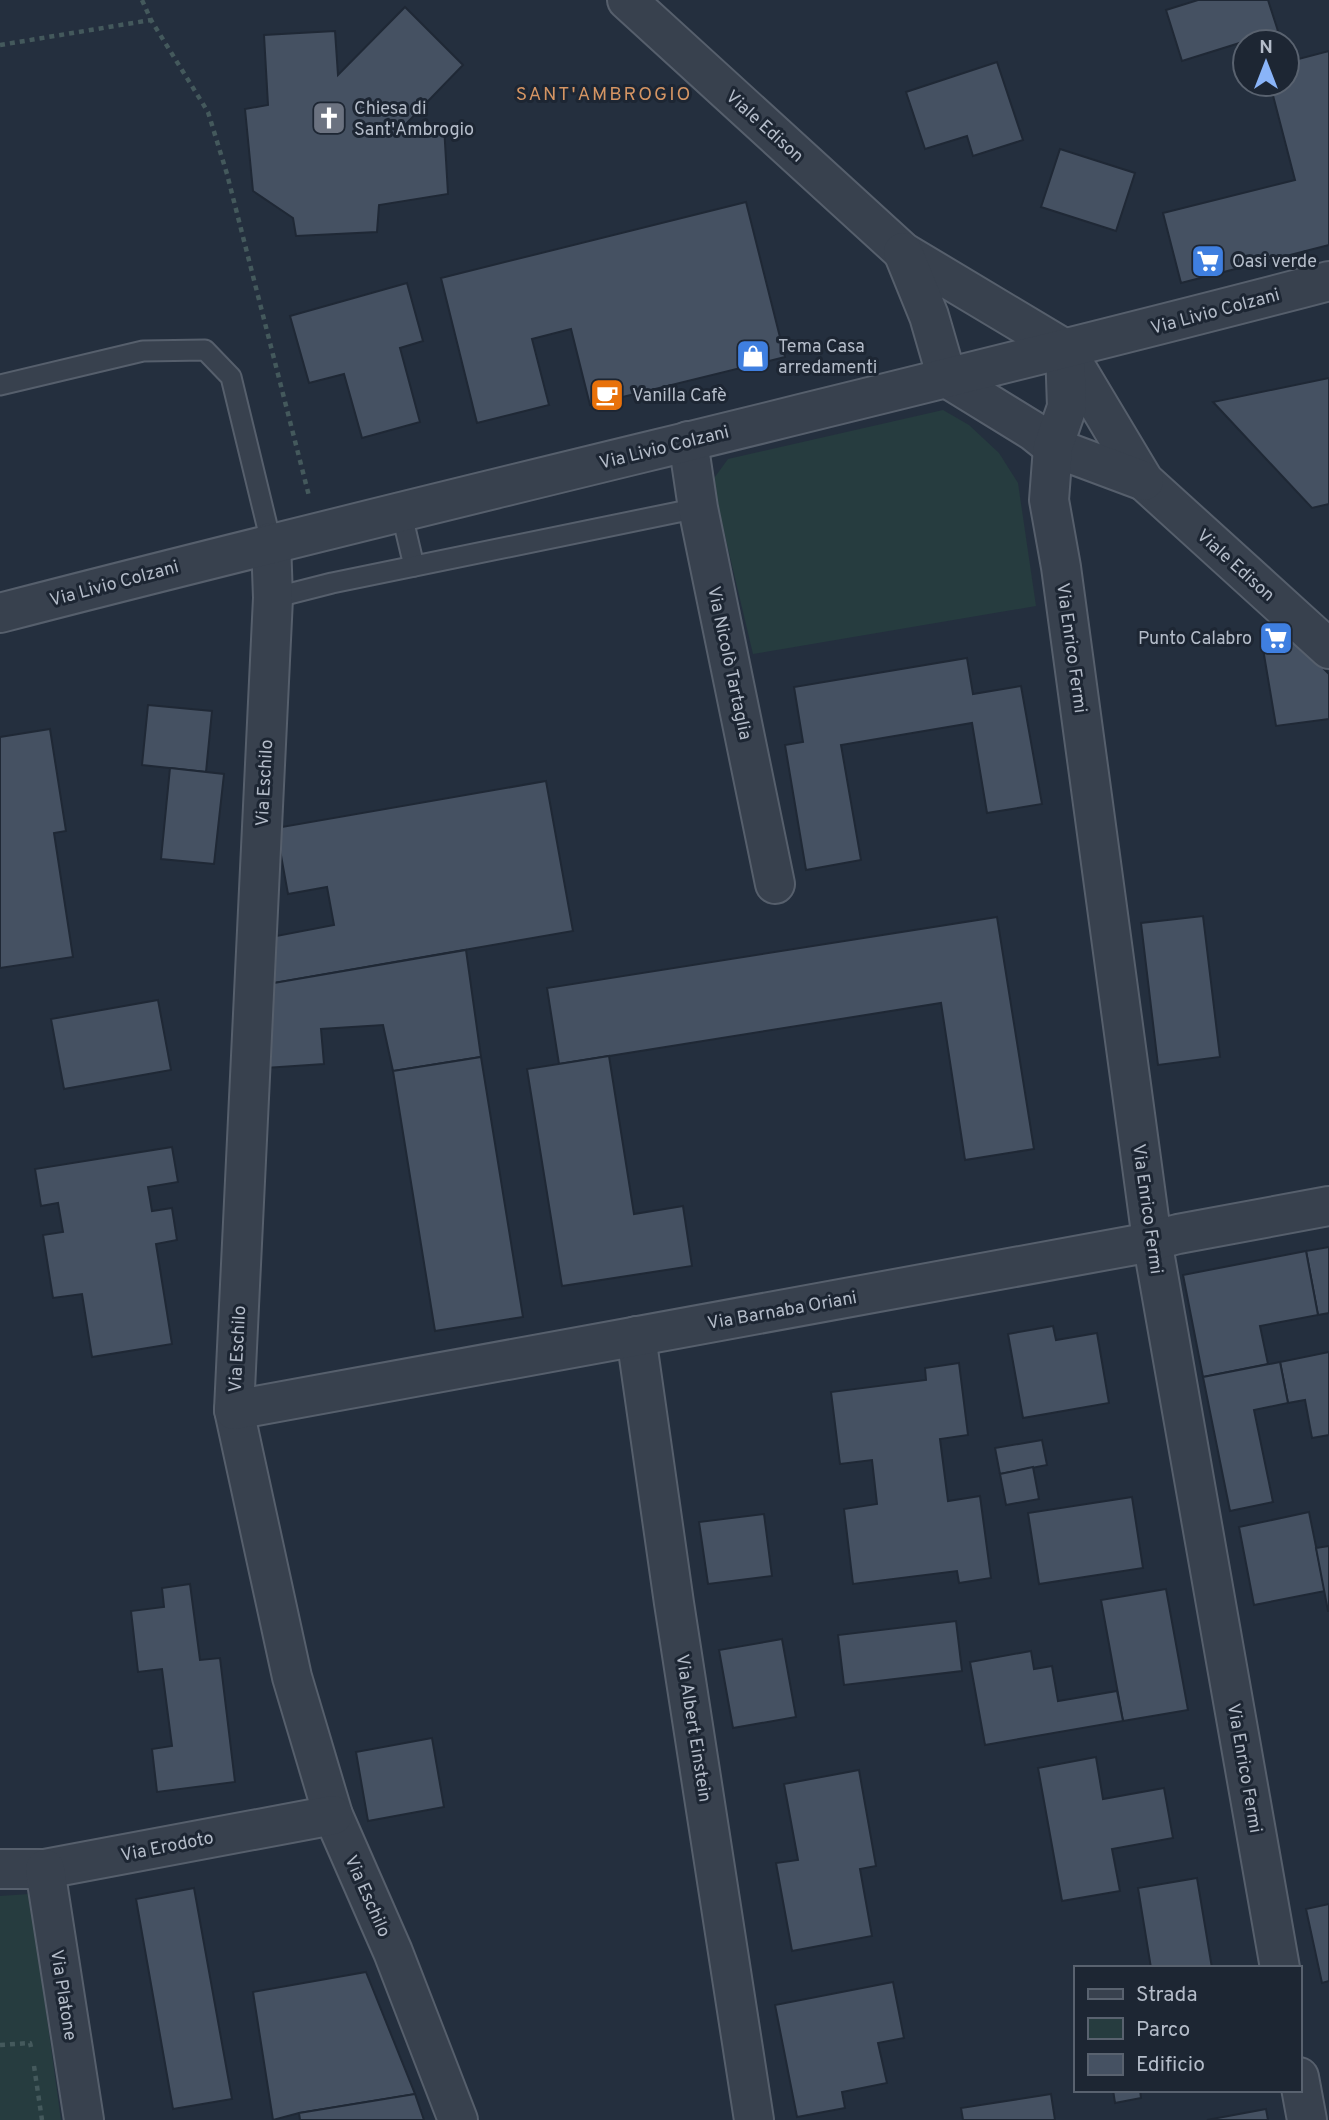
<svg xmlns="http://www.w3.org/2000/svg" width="1329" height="2120" font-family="Overpass,sans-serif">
<rect width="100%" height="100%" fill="#242f3e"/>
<g fill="#263c3f">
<polygon points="943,410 969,425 999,453 1018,483 1036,606 753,654 712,481 728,459"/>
<polygon points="30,1894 61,2120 0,2120 0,1896"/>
</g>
<g fill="#455162" stroke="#1f2835" stroke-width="2">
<polygon points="1198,0 1268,0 1278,31 1182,61 1166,10"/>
<polygon points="405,7 463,65 400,130 444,126 448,194 379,205 377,232 296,236 293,218 253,191 245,109 268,105 264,35 335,31 338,75"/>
<polygon points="1329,51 1329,245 1181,283 1163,213 1295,180 1270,84 1287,84 1287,62"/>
<polygon points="997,62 1023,140 973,156 967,136 925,149 906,92"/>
<polygon points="1060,149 1135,173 1116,231 1041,207"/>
<polygon points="746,202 785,357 590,405 571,329 532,339 549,405 477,423 441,278"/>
<polygon points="407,283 423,341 400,348 420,422 362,438 344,374 309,383 290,316"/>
<polygon points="1329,378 1329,504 1312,508 1213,402"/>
<polygon points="1283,628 1329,674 1329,719 1276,726 1260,631"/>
<polygon points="967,658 973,694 1021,686 1042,804 987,813 972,723 841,745 861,860 806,870 785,745 803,742 794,687"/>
<polygon points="148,705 212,711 206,772 142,765"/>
<polygon points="50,729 66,831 54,833 73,957 0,968 0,737"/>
<polygon points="170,768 224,774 214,864 161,859"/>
<polygon points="546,781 573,931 268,984 271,937 334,925 327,887 288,894 276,828"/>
<polygon points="1203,916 1220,1057 1158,1065 1141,923"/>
<polygon points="997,917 1034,1149 965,1160 941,1003 559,1064 547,988"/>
<polygon points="466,950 481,1057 393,1071 383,1025 321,1029 324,1064 265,1068 268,984"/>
<polygon points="158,1000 171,1070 64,1089 51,1019"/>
<polygon points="609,1056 634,1214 683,1206 692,1266 562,1286 527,1069"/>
<polygon points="481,1057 523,1317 435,1331 393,1071"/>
<polygon points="172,1147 178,1182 148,1187 152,1211 172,1208 177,1240 156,1244 172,1344 92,1357 82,1294 53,1298 43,1235 63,1232 58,1203 41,1206 35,1169"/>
<polygon points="1329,1247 1329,1313 1318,1315 1306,1251"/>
<polygon points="1306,1251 1318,1315 1260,1326 1268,1364 1203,1377 1183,1275"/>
<polygon points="1053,1326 1056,1340 1097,1333 1109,1403 1023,1418 1008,1334"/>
<polygon points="1329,1352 1329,1435 1312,1438 1305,1400 1288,1403 1280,1362"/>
<polygon points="1280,1362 1288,1403 1254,1410 1273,1502 1230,1511 1203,1377"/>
<polygon points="959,1363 968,1435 940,1439 948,1501 980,1496 991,1578 959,1583 957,1571 853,1584 844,1509 877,1504 872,1460 840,1464 831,1392 926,1380 925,1368"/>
<polygon points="1042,1440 1047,1465 1000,1474 995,1448"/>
<polygon points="1033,1467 1039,1499 1006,1505 1000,1474"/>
<polygon points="1132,1497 1143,1568 1039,1584 1028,1513"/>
<polygon points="1309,1512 1325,1591 1254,1605 1239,1527"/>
<polygon points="764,1514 772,1576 708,1584 699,1522"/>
<polygon points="1329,1546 1329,1611 1328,1611 1316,1548"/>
<polygon points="190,1584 200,1660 220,1658 235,1782 157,1792 152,1749 172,1746 162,1669 138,1672 131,1611 164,1607 162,1588"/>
<polygon points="1166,1589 1188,1710 1123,1721 1101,1600"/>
<polygon points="956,1621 962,1671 844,1685 838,1635"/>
<polygon points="782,1639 796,1717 733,1728 719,1650"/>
<polygon points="1031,1651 1034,1669 1052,1666 1058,1701 1117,1691 1123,1721 985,1745 970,1662"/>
<polygon points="432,1738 444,1807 368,1821 356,1752"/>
<polygon points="1096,1757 1103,1799 1164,1788 1173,1838 1112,1849 1120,1891 1062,1901 1038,1768"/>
<polygon points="859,1770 876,1866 860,1869 872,1936 792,1951 776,1863 798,1860 784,1784"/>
<polygon points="1197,1878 1212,1968 1151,1968 1138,1888"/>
<polygon points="194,1888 232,2099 173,2109 136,1899"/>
<polygon points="1329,1904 1329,1981 1322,1983 1306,1909"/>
<polygon points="366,1972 415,2094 299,2113 273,2120 253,1992"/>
<polygon points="893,1982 904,2038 878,2043 887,2083 842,2092 845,2108 797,2117 775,2005"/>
<polygon points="1113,2090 1140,2090 1141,2098 1115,2103"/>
<polygon points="415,2094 424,2120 300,2120 299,2113"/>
<polygon points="1051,2094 1055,2120 963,2120 961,2108"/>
<polygon points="1266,2109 1268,2120 1207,2120"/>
</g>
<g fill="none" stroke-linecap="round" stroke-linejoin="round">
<g stroke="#565f6c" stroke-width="23">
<g id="lane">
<polyline points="0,385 143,351 205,350 231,377 271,542"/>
<polyline points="401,511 414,566"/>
<polyline points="273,598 332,583 698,508"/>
</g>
</g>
<g stroke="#565f6c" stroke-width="42">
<g id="street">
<polyline points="627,0 903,252 1065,349 1144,481 1329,649"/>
<polyline points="903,252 929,316 947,378 1033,431 1053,447 1144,481"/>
<polyline points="1065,349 1067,407 1053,447 1049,500 1061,567 1152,1240 1280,1968"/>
<polyline points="688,441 698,508 775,884"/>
<polyline points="271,542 273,598 234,1410 292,1677 333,1815 393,1952 458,2120"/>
<path d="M0 613C442 498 887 397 1329 281"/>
<polyline points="636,1336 674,1603 754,2120"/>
<polyline points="234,1410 1135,1245 1178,1234 1329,1206"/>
<polyline points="0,1869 45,1869 333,1815"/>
<polyline points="45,1869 84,2120"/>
<polyline points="1299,2077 1307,2120"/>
</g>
</g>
<g stroke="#44595c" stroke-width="4.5" stroke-dasharray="5 5" stroke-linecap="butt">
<polyline points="142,0 151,20 208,112 227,174 309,496"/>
<polyline points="0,45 151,20"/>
<polyline points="0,2045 30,2043 31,2047"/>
<polyline points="34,2066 42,2120"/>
</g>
<use href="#lane" stroke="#38414e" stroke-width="19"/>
<use href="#street" stroke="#38414e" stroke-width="38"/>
</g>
<defs>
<g id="church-square" transform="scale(1.75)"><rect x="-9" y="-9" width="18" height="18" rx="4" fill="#6b7280" stroke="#1d2633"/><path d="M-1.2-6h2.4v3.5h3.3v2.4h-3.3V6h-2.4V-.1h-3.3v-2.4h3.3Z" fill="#fff"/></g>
<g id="supermarket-square" transform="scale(1.75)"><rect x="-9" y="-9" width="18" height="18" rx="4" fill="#3f7fe0" stroke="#1d2633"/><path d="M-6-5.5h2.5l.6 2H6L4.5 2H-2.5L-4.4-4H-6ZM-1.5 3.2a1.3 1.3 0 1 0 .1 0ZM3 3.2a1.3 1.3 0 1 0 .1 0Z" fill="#fff"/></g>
<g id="shop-square" transform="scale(1.75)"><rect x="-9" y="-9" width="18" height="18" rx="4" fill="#3f7fe0" stroke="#1d2633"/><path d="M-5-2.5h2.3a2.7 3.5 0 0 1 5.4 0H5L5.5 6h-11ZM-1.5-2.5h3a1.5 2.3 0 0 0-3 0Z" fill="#fff"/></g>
<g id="cafe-square" transform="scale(1.75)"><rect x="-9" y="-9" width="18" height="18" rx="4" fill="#e8710a" stroke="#1d2633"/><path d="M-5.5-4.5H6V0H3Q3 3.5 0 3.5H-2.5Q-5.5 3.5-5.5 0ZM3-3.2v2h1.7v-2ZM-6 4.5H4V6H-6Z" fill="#fff"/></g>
</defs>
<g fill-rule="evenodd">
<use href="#church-square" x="329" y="118"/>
<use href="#supermarket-square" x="1208" y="261"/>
<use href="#shop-square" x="753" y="356"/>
<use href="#cafe-square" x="607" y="395"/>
<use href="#supermarket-square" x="1276" y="638"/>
</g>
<g text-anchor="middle" stroke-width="6" stroke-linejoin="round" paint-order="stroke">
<g font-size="18" fill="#b4bcc9" stroke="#1d2633" text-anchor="start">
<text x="354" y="114">Chiesa di<tspan x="354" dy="21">Sant'Ambrogio</tspan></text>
<text x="1232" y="267">Oasi verde</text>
<text x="778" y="352">Tema Casa<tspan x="778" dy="21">arredamenti</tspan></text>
<text x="632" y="401">Vanilla Cafè</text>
<text x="1252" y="644" text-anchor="end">Punto Calabro</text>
</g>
<g font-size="18" fill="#b4bcc9" stroke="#1d2633">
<text transform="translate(765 126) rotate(42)" y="6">Viale Edison</text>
<text transform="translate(1215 311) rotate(-15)" y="6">Via Livio Colzani</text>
<text transform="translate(664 447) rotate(-14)" y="6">Via Livio Colzani</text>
<text transform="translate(1236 565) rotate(42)" y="6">Viale Edison</text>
<text transform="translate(114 583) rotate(-15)" y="6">Via Livio Colzani</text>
<text transform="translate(1072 648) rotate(82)" y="6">Via Enrico Fermi</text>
<text transform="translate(730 663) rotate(78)" y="6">Via Nicolò Tartaglia</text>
<text transform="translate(264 783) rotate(-87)" y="6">Via Eschilo</text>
<text transform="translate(1148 1209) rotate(82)" y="6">Via Enrico Fermi</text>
<text transform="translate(782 1310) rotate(-10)" y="6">Via Barnaba Oriani</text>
<text transform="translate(237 1349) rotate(-87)" y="6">Via Eschilo</text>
<text transform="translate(694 1728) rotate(81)" y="6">Via Albert Einstein</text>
<text transform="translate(1245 1768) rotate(80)" y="6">Via Enrico Fermi</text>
<text transform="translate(167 1846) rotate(-11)" y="6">Via Erodoto</text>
<text transform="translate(368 1896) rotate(66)" y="6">Via Eschilo</text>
<text transform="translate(64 1995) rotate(81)" y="6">Via Platone</text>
</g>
<g font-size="19" letter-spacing="2" fill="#d59563" stroke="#1d2633">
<text x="604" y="100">SANT'AMBROGIO</text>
</g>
</g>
<rect x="1074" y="1966" width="228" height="126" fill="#1d2633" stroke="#59626f" stroke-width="2"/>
<rect x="1088" y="1989" width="35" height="10" fill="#38414e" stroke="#59626f" stroke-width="2"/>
<text x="1136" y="2001" font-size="21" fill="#b4bcc9">Strada</text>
<rect x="1088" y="2018" width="35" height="21" fill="#263c3f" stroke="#59626f" stroke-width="2"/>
<text x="1136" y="2036" font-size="21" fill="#b4bcc9">Parco</text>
<rect x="1088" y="2054" width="35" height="21" fill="#455162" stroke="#59626f" stroke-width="2"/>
<text x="1136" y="2071" font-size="21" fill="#b4bcc9">Edificio</text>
<g transform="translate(1266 63)"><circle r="33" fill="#1d2633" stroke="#59626f" stroke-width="2"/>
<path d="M0-5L12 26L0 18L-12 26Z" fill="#8ab4f8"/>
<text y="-10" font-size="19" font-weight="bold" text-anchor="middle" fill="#b4bcc9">N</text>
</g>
</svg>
